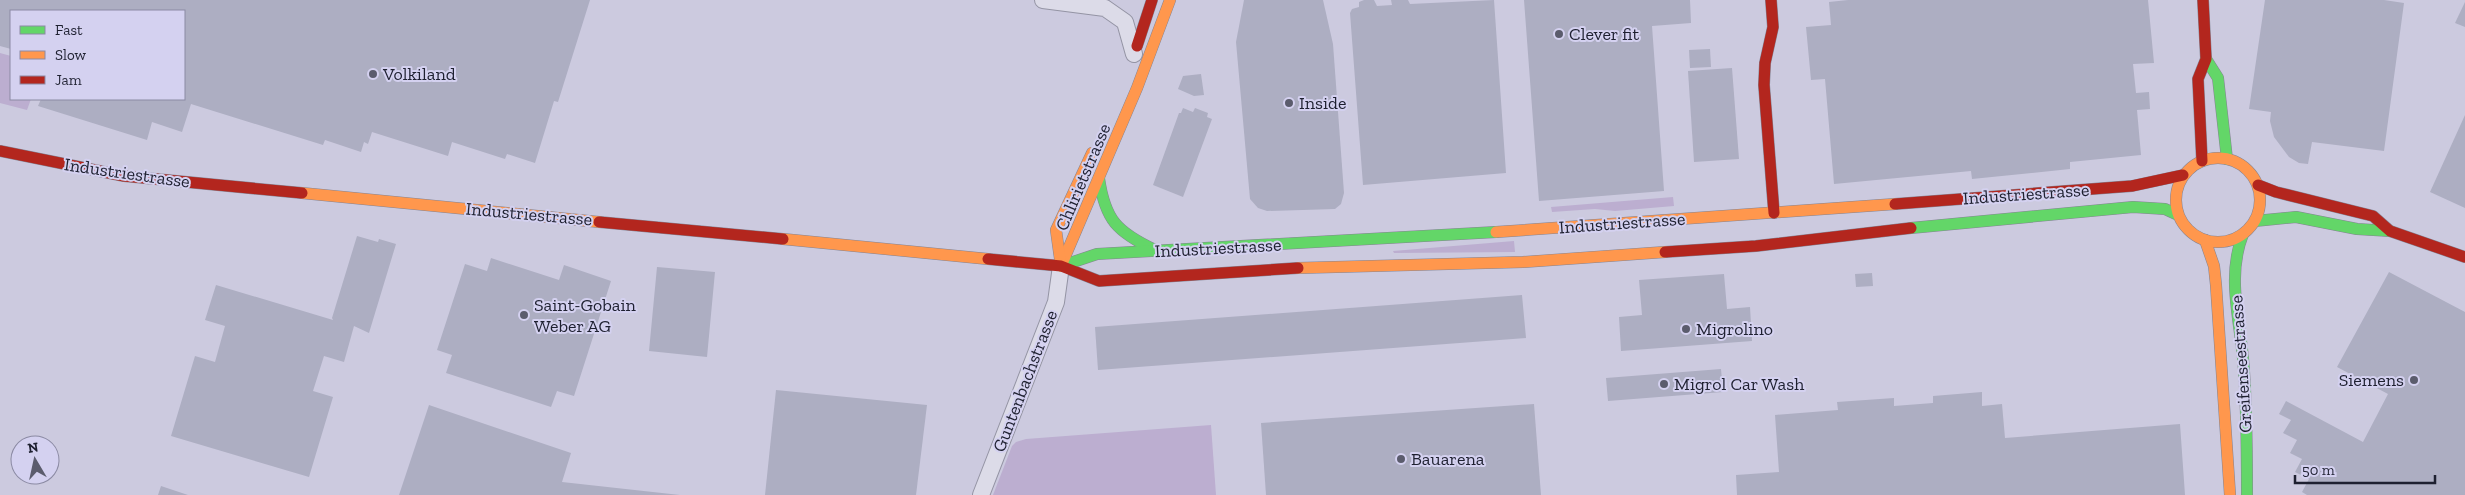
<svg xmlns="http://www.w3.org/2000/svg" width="2465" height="495" font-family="'Zilla Slab',serif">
<rect width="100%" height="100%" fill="#cccadf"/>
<g fill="#bcaed0">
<polygon points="0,53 11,56 11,99 31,99 27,110 0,103"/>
<polygon points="1673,197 1674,206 1615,211 1595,209 1552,212 1551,207"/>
<polygon points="1514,241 1515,252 1394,253 1393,251"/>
<polygon points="1211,425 1216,495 993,495 1012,446 1016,442 1026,439"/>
</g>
<g fill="#adaec2">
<polygon points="0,0 590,0 558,102 554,101 535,163 507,154 505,159 452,142 448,156 372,132 368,144 364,142 361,152 325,140 323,145 191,104 182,132 152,122 147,140 38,106 41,99 184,99 184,11 11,11 11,49 0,46"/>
<polygon points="1244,0 1323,0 1333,44 1344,193 1341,204 1335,209 1267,211 1258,208 1250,199 1236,42"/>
<polygon points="1364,0 1374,0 1377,6 1392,5 1391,0 1408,0 1410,4 1494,0 1506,173 1363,185 1350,13 1352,9 1359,7 1359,2"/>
<polygon points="1524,0 1690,0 1691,23 1652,26 1664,191 1539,201"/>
<polygon points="1848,0 2148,0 2154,63 2133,64 2136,93 2149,92 2150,109 2137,110 2141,155 2070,162 2070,169 1972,179 1971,171 1834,184 1825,79 1811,80 1806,27 1831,25 1829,2"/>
<polygon points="2265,0 2384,0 2404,3 2384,151 2312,142 2308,164 2299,163 2289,157 2274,137 2270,121 2271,112 2249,109"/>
<polygon points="2465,2 2465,27 2455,23"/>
<polygon points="1710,49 1711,67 1690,68 1689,50"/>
<polygon points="1732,68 1739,159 1694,162 1688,71"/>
<polygon points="1201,74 1204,95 1194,96 1178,89 1183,76"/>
<polygon points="1183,108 1193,112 1195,108 1208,113 1207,117 1212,119 1183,197 1153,185 1179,113 1181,113"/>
<polygon points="2465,115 2465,208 2430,192"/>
<polygon points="357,236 378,242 379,239 396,244 369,333 354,326 344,362 324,356 313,391 333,397 309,477 171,436 195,356 215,362 225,326 205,320 216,285 333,320 332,318"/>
<polygon points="491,258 559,280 564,265 611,281 574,396 557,391 551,407 446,373 452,355 437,350 465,264 487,271"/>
<polygon points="657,267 715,272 707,357 649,351"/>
<polygon points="2389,272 2465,312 2465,495 2307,495 2302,492 2309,479 2295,472 2302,459 2290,453 2297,440 2283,433 2291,420 2279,414 2286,401 2363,442 2388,394 2337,367"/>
<polygon points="1872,273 1873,286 1856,287 1855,274"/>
<polygon points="1724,274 1727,309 1750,307 1752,341 1621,351 1619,317 1642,315 1639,280"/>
<polygon points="1522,295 1526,338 1098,370 1095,327"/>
<polygon points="1721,369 1723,392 1608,401 1606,378"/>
<polygon points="776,390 927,405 916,495 765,495"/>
<polygon points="1982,392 1982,406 2002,404 2005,438 2180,424 2185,495 1737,495 1736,475 1779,472 1775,415 1838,410 1837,402 1894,398 1894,406 1933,403 1933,396"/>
<polygon points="1534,404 1541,495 1266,495 1261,423"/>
<polygon points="429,405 571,453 562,482 680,495 399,495"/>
<polygon points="161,486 188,495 158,495"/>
</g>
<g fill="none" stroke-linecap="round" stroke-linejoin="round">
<g stroke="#9494a4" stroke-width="18">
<g id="street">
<polyline points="1043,0 1105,8 1125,22 1134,54"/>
<polyline points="981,495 1056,302 1061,266"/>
</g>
</g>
<g stroke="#848493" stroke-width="12">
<g id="fast">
<polyline points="2206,59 2218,78 2227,159"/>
<path d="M1099 178C1105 220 1117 232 1155 250"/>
<polyline points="2255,221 2296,217 2357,229 2390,231"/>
<polyline points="1911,228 2133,207 2165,209 2178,215"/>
<path d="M2243 234C2227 275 2239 316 2243 358 2247 403 2247 449 2247 495"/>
<polyline points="1061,266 1097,254 1496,232"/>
</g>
</g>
<g stroke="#848493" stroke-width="12">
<g id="slow">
<circle cx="2218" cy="200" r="42"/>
<polyline points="302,193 599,222"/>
<polyline points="1496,232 1895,204"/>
<polyline points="783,239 988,259"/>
<polyline points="2205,240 2214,266 2216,285 2230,495"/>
<polyline points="1061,266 1137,88 1170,0"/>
<polyline points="1061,266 1056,230 1092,153"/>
<polyline points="1298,268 1523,262 1665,252"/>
</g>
</g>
<g stroke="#848493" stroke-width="12">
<g id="jam">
<polyline points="1771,0 1773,27 1765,63 1764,85 1774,213"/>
<polyline points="1137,46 1152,0"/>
<polyline points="0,151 124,176 302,193"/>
<polyline points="2202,161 2198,79 2206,59 2203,0"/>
<polyline points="2258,185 2276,192 2373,216 2390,231 2465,257"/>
<polyline points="1895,204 2132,186 2183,175"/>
<polyline points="599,222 783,239"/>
<polyline points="1665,252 1756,246 1911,228"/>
<polyline points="988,259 1061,266 1099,281 1298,268"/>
</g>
</g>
<use href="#street" stroke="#dcdbe8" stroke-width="16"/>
<use href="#fast" stroke="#63d668" stroke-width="11"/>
<use href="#slow" stroke="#ff974d" stroke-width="11"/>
<use href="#jam" stroke="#b3261e" stroke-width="11"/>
</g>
<g fill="#5b5c6d" stroke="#d4d1f0" stroke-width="2">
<circle cx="1559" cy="34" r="5"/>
<circle cx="373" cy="74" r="5"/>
<circle cx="1289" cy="103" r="5"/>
<circle cx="524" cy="315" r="5"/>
<circle cx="1686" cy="329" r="5"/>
<circle cx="2414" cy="380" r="5"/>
<circle cx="1664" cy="384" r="5"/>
<circle cx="1401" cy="459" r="5"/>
</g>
<g text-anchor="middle" stroke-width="4" stroke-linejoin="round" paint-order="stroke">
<g font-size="18" fill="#1e2030" stroke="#d4d1f0" text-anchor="start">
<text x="1569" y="40">Clever fit</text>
<text x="383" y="80">Volkiland</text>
<text x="1299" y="109">Inside</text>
<text x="534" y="311">Saint-Gobain<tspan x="534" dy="21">Weber AG</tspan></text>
<text x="1696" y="335">Migrolino</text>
<text x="2404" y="386" text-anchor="end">Siemens</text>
<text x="1674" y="390">Migrol Car Wash</text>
<text x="1411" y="465">Bauarena</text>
</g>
<g font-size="18" fill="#1e2030" stroke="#d4d1f0">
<text transform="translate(127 173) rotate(8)" y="6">Industriestrasse</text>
<text transform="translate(1083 177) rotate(-67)" y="6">Chlirietstrasse</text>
<text transform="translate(2026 194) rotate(-4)" y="6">Industriestrasse</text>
<text transform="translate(529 214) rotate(5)" y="6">Industriestrasse</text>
<text transform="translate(1622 223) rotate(-4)" y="6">Industriestrasse</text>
<text transform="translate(1218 248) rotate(-3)" y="6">Industriestrasse</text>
<text transform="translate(2241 364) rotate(-94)" y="6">Greifenseestrasse</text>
<text transform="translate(1025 381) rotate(-69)" y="6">Guntenbachstrasse</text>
</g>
</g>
<rect x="10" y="10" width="175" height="90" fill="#d4d1f0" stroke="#8b8aa3"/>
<rect x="20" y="26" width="25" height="8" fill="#63d668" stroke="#8b8aa3"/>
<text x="55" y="35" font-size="15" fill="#1e2030">Fast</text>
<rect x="20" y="51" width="25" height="8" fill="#ff974d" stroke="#8b8aa3"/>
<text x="55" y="60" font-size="15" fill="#1e2030">Slow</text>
<rect x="20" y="76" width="25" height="8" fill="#b3261e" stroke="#8b8aa3"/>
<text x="55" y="85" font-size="15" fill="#1e2030">Jam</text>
<g transform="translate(35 460) rotate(351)"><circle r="24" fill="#d4d1f0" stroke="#8b8aa3"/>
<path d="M0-4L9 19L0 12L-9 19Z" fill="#5b5c6d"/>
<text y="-8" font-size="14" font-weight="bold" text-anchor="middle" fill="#1e2030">N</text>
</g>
<path d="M2295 475v8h140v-8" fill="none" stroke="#1e2030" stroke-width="2.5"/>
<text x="2302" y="475" font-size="15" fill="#1e2030" stroke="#d4d1f0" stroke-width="4" paint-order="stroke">50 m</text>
</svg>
